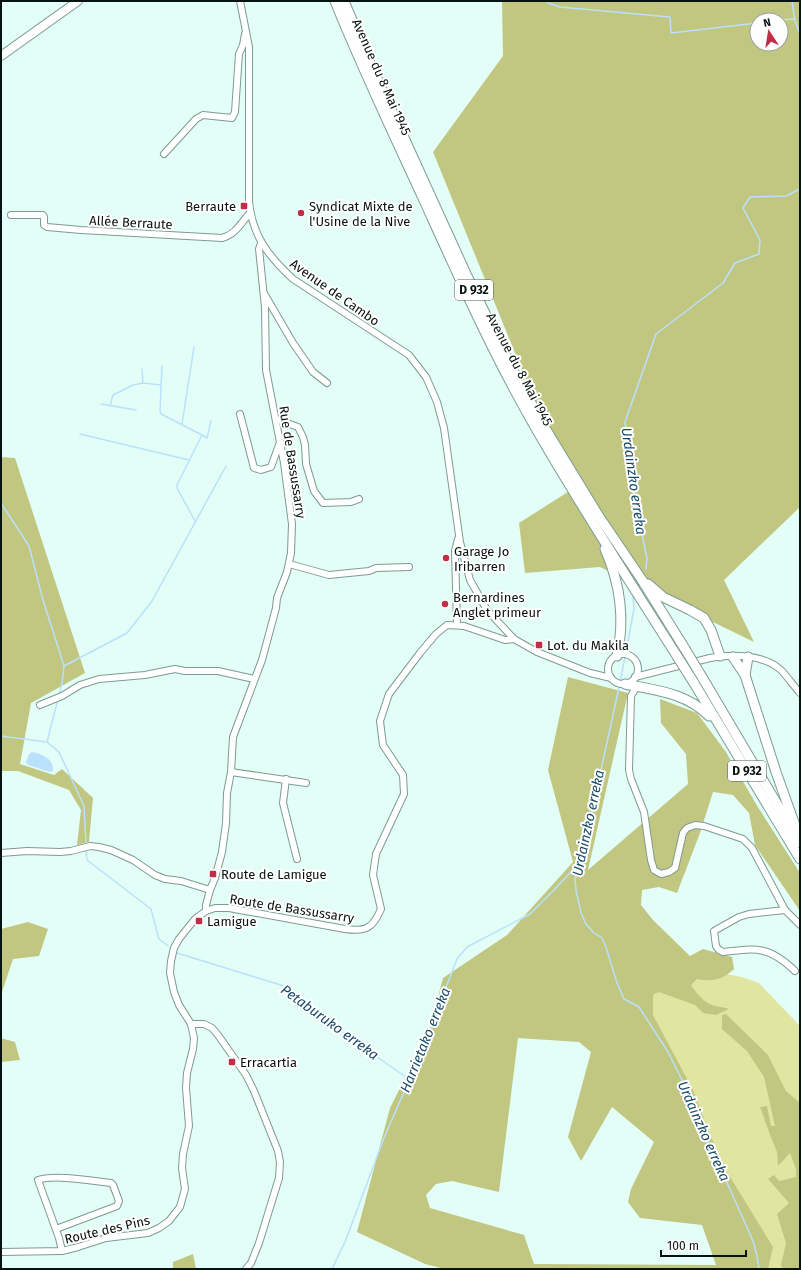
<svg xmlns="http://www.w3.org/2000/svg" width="801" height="1270" font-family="'Fira Sans',sans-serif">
<rect width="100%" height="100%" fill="#e3fef6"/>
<polygon fill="#e0e6a1" points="663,962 742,977 759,983 800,1026 800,1269 760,1269 703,1125 666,1040 646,1011"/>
<g fill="#c1c781" fill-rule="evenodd">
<path d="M502 1H800V507L724 580 754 642 600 567 525 573 519 523 571 490 433 152 503 56ZM757 20H781V44H757Z"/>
<polygon points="1,457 15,458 85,673 31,703 20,764 54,775 62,769 93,798 89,842 77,845 81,810 69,790 18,771 1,771"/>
<path d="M568 677 628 693 588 870 688 784 686 754 661 723 660 699 697 713 726 752 756 804 800 873V911L755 845 749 813 733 795 713 792 700 833 677 893 659 887 642 890 641 905 653 920 690 956 703 949 732 957 734 969C722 980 713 982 697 979L691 985C694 990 704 1002 710 1004 716 1007 723 1007 729 1009L716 1015 703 1013 695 1005 659 992 654 994 653 998V1015L693 1090 721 1162 773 1247 768 1269H445L425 1264 357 1232 390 1108 430 1028 443 978 507 935 573 862 548 770ZM518 1038 579 1042 591 1052 568 1137 581 1161 612 1107 654 1142 631 1189 628 1202 640 1218 702 1225 716 1265 534 1264 524 1235 430 1208 426 1195 436 1184 452 1181 499 1192Z"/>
<polygon points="28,922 48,929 39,956 13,959 1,995 1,929"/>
<polygon points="726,1014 768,1055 786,1091 800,1103 800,1269 783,1269 781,1265 786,1243 777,1214 789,1203 768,1179 774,1175 779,1181 796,1177 796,1169 790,1153 778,1166 777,1152 769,1132 760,1107 767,1106 771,1126 775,1126 764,1077 747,1051 722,1029 722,1015"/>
<polygon points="1,1038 15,1042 20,1060 1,1062"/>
<polygon points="193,1254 196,1269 173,1269 173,1262"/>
</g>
<path fill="#bae1fc" d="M32 752C42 754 54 759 53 771L50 772 28 765 26 762 29 754Z"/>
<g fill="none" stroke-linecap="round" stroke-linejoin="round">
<g stroke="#bae1fc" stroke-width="1.5">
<polyline points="548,1 548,3 560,7 670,17 671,33 757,23"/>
<polyline points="792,1 795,21 800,34"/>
<polyline points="781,20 795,19"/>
<polyline points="162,366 160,411 161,414 202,435 177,485 177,488 195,521"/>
<polyline points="142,369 143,383"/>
<polyline points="101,404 136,410"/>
<polyline points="110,406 113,395 133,385 143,383 161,385"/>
<polyline points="182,424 194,347"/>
<polyline points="80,434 189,460"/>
<polyline points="202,435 207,438 211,421"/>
<polyline points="1,503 29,546 43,600 64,666 62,684 59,695"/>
<polyline points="646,569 647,558 634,497 625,422 656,334 723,283 735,263 759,254 760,240 743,208 750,197 786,196 800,189"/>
<polyline points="633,595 634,609 620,683 581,861 575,879 576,890 581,913 586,924 593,932 602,938 606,947 617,983 624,999 639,1007 668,1052 689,1094 695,1110 701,1133 712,1149 753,1241 757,1255 759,1269"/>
<polyline points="64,666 127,633 152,601 226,466"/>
<polyline points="1,736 47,742 59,752 84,806 86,844"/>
<polyline points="47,742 58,699"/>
<polyline points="86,850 87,860 151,909 159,939 168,946"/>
<polyline points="177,953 284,986 350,1038 410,1080"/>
<polyline points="332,1269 345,1242 384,1138 400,1101 410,1080 457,959 467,947 530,914 552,892 581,861"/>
</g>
<g stroke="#7c9b92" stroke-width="8">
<g id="minor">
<path d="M240 1 249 47V201C252 235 268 256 293 279L409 355 426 377 437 402 444 428 460 542 470 580 487 610 514 639 537 652 590 673 611 678"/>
<polyline points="164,154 196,119 203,115 232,118 235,112 239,54 243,45 245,34"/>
<path d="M11 215H43L44 217V225L47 227 81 230 222 238C235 235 241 223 250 213"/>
<polyline points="265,295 293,343 313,372 327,383"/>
<polyline points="240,414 254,468 261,470 271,467 280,442"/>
<polyline points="276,419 298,427 303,437 305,445 306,464 314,491 323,503 351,502 359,499"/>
<polyline points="289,564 329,575 369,571 376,568 409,567"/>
<polyline points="457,625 455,551 458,539"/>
<circle cx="623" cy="669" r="15"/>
<path d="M635 677 710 658C732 654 765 654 782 671 788 678 794 686 800 693"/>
<polyline points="637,686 631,696 629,770 631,779 644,812 651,860 654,870 661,874 669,872 675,868 683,833 687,828 695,825 704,826 743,839 752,848 785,910 800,925"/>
<polyline points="40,705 62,696 80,685 99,679 145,675 175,669 185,671 218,671 254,679"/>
<polyline points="231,772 306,783"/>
<polyline points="286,779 283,803 297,859"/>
<polyline points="1,853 27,851 60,852 71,851 90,846 99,847 111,850 133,860 155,875 165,879 181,881 210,890"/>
<path d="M785 910 749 914 739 917 714 931 716 946 719 950 723 952C757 948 769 946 795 971"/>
<polyline points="206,911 206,905 210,890 215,878 222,852 226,823 227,793 231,772 233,737 262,660 276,608 277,598 287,572 291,553 292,524 284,463 266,370 265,307 259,249 261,243"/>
<polyline points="191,1024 204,1024 212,1028 218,1035 246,1075 254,1091 278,1151 280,1162 279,1178 259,1243 251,1263 246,1269"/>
<path d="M56 1229 117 1206 119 1201 113 1185 111 1183C93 1181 54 1174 38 1180L59 1238 62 1251"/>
<path d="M1 1252 62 1251 78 1247 106 1238 148 1233 159 1228 169 1221 180 1207 185 1189 182 1168 183 1154 189 1126 186 1088 187 1073 193 1049 194 1038 191 1024 179 1005 174 992 170 973 171 961 174 948 179 939 195 919 206 911 215 908H229L345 929C366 932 373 928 381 909L373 875 376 854 404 794 403 775 383 745 380 721 389 694 420 653 436 634 447 625 464 626 505 640 514 639"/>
</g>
</g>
<g stroke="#7c9b92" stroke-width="10">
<polyline id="major" points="1,56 78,1"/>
</g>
<g stroke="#7c9b92" stroke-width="11">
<g id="highway">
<path d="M335 1C362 68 393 133 423 198 458 275 492 352 534 425 579 504 629 580 677 656"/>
<polyline points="344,1 370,63 467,276 510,365 542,423 598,515 642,580 685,649"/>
<path d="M605 549C620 583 625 620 617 656"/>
<polyline points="648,584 663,597 690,610 704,618 711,630 720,656"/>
<polyline points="733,657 745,675"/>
<polyline points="748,657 745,675 776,772 797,831"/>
<polyline points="702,677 800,843"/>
<polyline points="694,683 800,859"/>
<path d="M625 684C655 690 687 693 709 716"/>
</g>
</g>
<use href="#minor" stroke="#fff" stroke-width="6"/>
<use href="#major" stroke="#fff" stroke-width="8"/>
<use href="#highway" stroke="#fff" stroke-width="9"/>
<g stroke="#7c9b92" stroke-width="11" stroke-linecap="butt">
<g id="highway-bridge">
<polyline points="685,649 702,677"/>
<polyline points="677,656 694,683"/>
</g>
</g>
<use href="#highway-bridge" stroke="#fff" stroke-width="9"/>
</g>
<g fill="#c02f46" stroke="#fff" stroke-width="1.5">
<rect x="240" y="202" width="8" height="8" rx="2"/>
<circle cx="301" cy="213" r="4"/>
<circle cx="446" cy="558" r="4"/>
<circle cx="445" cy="604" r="4"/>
<rect x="535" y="641" width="8" height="8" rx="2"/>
<rect x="209" y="870" width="8" height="8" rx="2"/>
<rect x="195" y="917" width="8" height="8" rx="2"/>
<rect x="228" y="1058" width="8" height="8" rx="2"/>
</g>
<g text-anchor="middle" stroke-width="4" stroke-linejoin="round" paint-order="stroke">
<g fill="#fff" stroke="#515a58" stroke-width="1">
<rect x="455" y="280" width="38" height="20" rx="3"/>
<rect x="728" y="761" width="38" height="20" rx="3"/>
</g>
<g font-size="12" font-weight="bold" fill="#071310">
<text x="474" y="294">D 932</text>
<text x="747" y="775">D 932</text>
</g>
<g font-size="13" fill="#071310" stroke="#fff">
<text transform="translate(382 77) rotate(66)" y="5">Avenue du 8 Mai 1945</text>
<text transform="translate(131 222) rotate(3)" y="5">Allée Berraute</text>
<text transform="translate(335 292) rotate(35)" y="5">Avenue de Cambo</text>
<text transform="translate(520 369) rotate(62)" y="5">Avenue du 8 Mai 1945</text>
<text transform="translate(293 462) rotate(81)" y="5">Rue de Bassussarry</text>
<text transform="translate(292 908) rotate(9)" y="5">Route de Bassussarry</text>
<text transform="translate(107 1229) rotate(-13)" y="5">Route des Pins</text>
</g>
<g font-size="13" fill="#071310" stroke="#fff" text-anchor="start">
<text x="236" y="211" text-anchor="end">Berraute</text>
<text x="309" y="211">Syndicat Mixte de<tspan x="309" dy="15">l'Usine de la Nive</tspan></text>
<text x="454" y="556">Garage Jo<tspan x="454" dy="15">Iribarren</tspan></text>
<text x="453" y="602">Bernardines<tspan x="453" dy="15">Anglet primeur</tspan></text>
<text x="547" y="650">Lot. du Makila</text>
<text x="221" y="879">Route de Lamigue</text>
<text x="207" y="926">Lamigue</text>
<text x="240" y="1067">Erracartia</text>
</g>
<g font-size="14" font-style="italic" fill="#184b68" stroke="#fff">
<text transform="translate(634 481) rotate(82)" y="5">Urdainzko erreka</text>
<text transform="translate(588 823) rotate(-78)" y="5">Urdainzko erreka</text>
<text transform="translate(330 1022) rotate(36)" y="5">Petaburuko erreka</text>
<text transform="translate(425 1040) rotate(-68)" y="5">Harrietako erreka</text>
<text transform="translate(704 1131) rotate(66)" y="5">Urdainzko erreka</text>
</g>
</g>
<rect width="801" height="1270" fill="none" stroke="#071310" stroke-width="4"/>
<g transform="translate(769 32) rotate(348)"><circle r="19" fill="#ffffff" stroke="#9ca19f"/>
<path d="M0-3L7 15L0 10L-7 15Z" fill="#c02f46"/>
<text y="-6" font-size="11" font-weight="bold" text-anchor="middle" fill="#071310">N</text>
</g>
<path d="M661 1250v6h85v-6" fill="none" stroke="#071310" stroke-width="2"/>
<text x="667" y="1250" font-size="12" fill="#071310" stroke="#ffffff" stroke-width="3" paint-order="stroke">100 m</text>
</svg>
